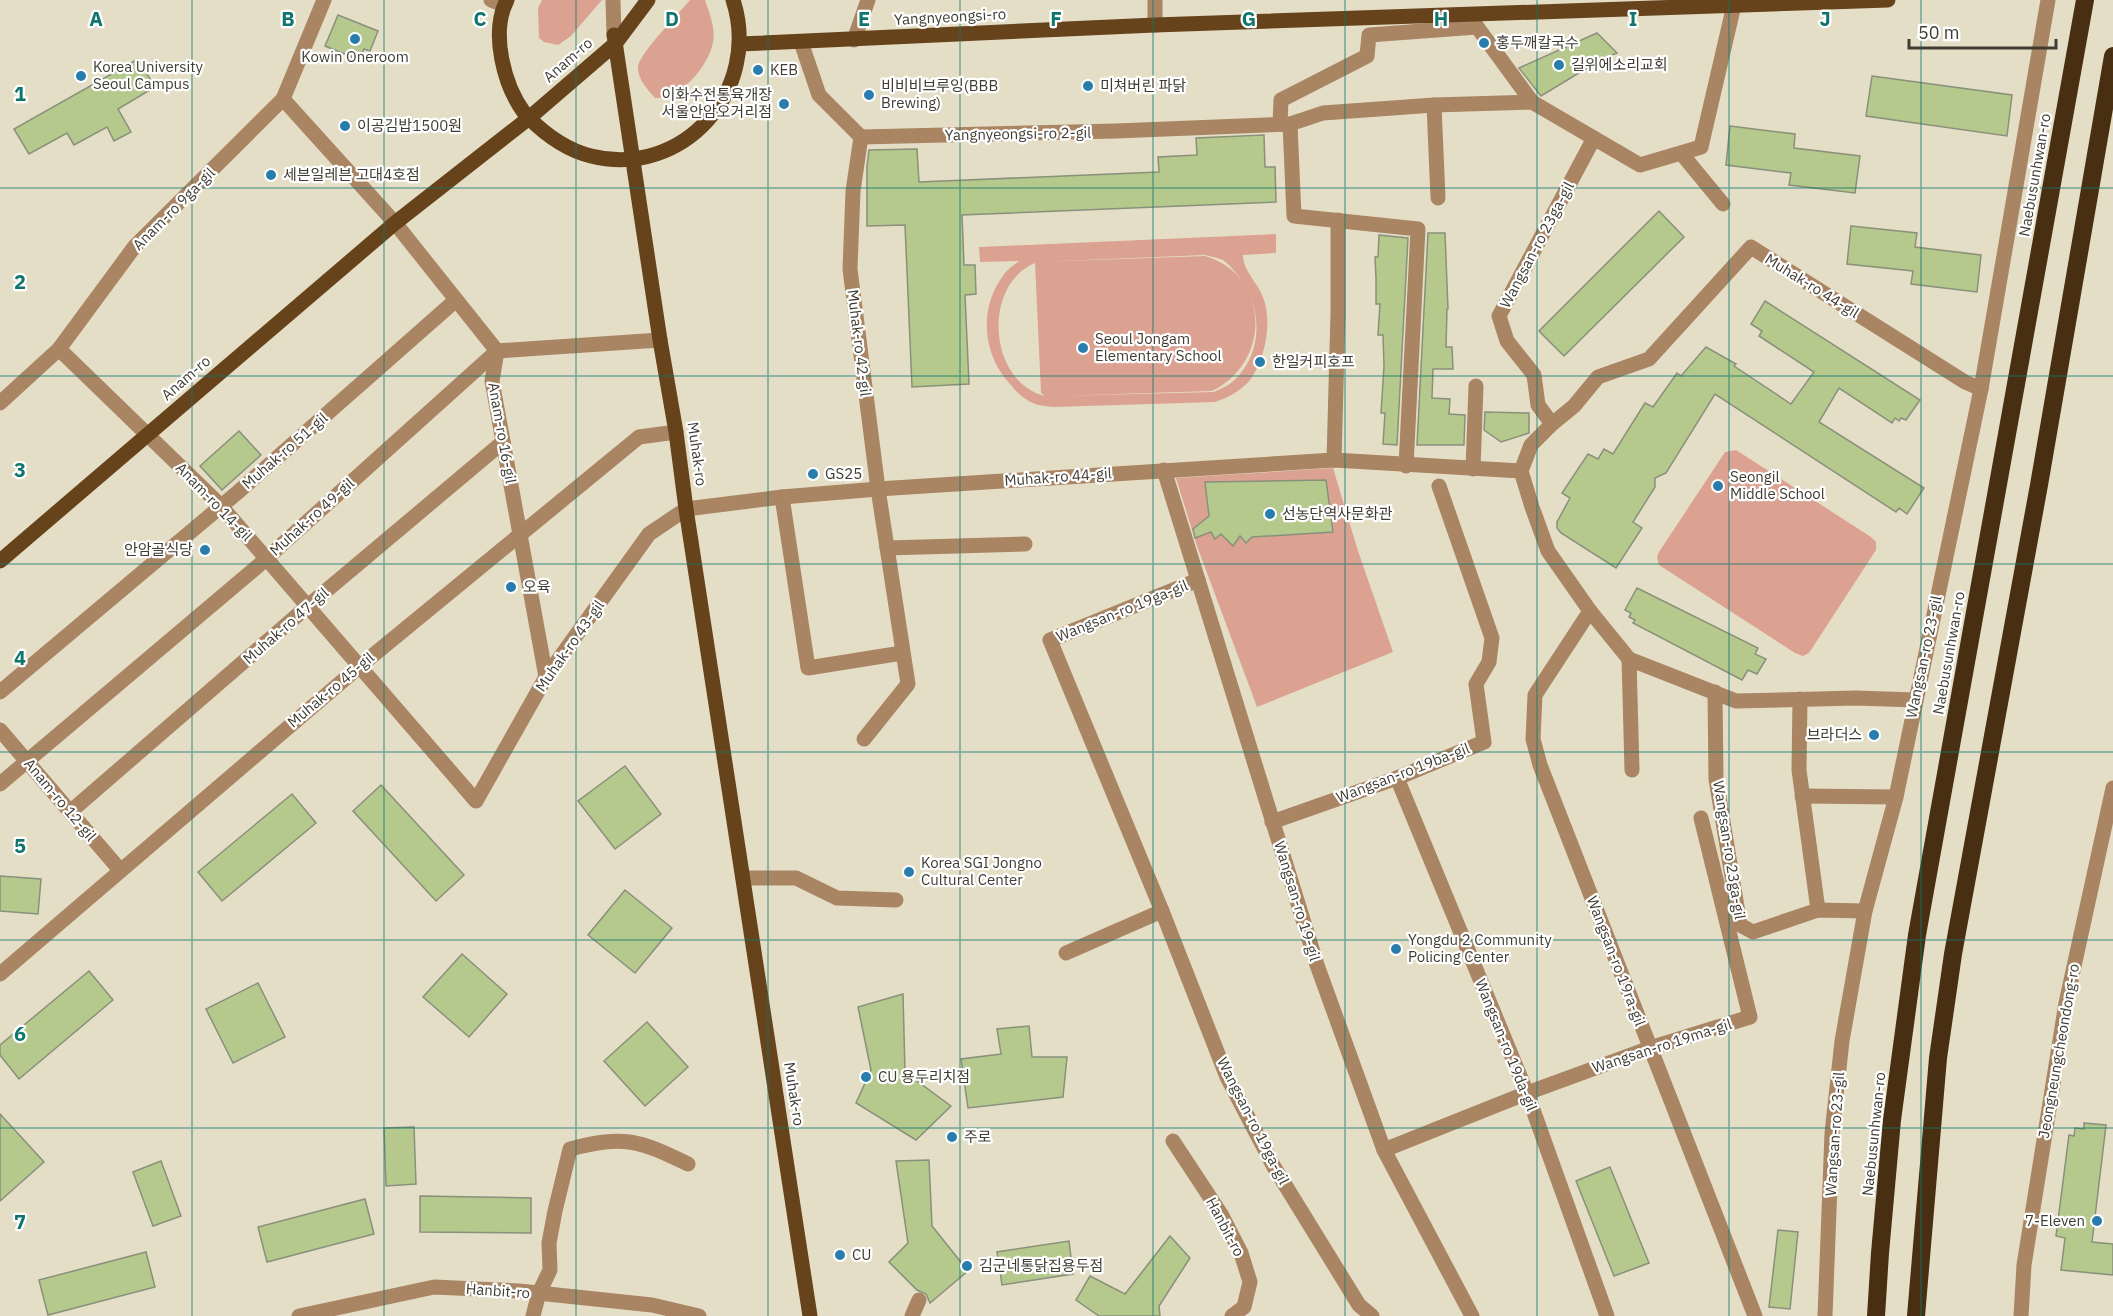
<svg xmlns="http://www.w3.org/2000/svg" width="2113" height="1316" font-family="'IBM Plex Sans','Noto Sans KR',sans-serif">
<rect width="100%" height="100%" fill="#e5dec7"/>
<g fill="#dba292" fill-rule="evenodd">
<polygon points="542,0 602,0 571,36 558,45 544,42 539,38 538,8"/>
<path d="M690 0H705C709 12 716 29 713 42 709 66 680 100 655 98 648 90 637 79 638 66 641 52 679 13 690 0Z"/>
<path d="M1276 234V253L1243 255C1243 272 1259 283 1264 300 1272 324 1265 360 1250 380 1241 391 1227 398 1215 402L1054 407C1048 406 1041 406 1035 404 1025 400 1017 393 1010 384 982 354 978 307 1005 273 1008 269 1014 265 1019 261L980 262 979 247ZM1205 255C1210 256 1218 258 1223 260 1229 264 1235 272 1239 277 1264 308 1263 357 1231 383 1226 387 1219 389 1214 392L1056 396 1212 391C1272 362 1270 275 1205 256L1037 262ZM1035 263 1041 393 1045 396C988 382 982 285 1035 263Z"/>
<polygon points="1736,450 1871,537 1876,542 1876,550 1809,653 1803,656 1795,653 1659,565 1657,557 1659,552 1725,452"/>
<polygon points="1333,468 1358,551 1393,652 1257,707 1197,546 1176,478"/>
</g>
<polygon fill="#e5dec7" points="2075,0 2113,0 2113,218 2028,694 1979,956 1946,1249 1940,1316 1866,1316 1868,1262 1904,962 2029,269"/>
<g fill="#b6c98d" stroke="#89907b" stroke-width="1.5">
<polygon points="338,15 378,31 370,51 364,49 359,60 325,46"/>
<polygon points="1597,33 1617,53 1602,59 1541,96 1519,68"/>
<polygon points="138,59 155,87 118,109 131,132 114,141 107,127 74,145 67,133 29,154 14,129"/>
<polygon points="1872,76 2012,95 2007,136 1866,116"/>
<polygon points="1730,126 1795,134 1794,148 1860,156 1855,193 1789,185 1791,173 1726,165"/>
<polygon points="1264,135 1265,167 1275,167 1276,202 962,215 964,265 975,265 976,294 965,295 969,384 912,387 905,225 867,226 867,166 869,150 917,149 919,182 1159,172 1158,157 1197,155 1196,138"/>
<polygon points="1659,211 1684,237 1564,356 1539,331"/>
<polygon points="1851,226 1917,233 1915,247 1981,255 1977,292 1911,284 1913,271 1847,264"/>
<polygon points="1428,233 1445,233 1448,309 1447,309 1446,347 1452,347 1453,369 1433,369 1432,398 1450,399 1449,414 1465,415 1464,445 1417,445"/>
<polygon points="1379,235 1408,238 1397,445 1383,444 1385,413 1381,413 1384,366 1383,335 1378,335 1380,304 1376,304 1376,278 1375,257 1378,257"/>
<polygon points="1765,301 1920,400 1906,420 1901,418 1899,421 1895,418 1892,423 1839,388 1819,422 1924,488 1907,514 1899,508 1896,512 1715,394 1666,473 1655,478 1655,487 1633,522 1642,528 1616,568 1561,533 1557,528 1557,522 1570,498 1562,493 1588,454 1598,459 1604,449 1613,454 1645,403 1653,407 1677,373 1681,376 1706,347 1736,364 1734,366 1791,404 1814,372 1759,336 1762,331 1751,324"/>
<polygon points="1485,412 1529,413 1529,433 1501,442 1484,430"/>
<polygon points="239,431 261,455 222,490 200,466"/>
<polygon points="1326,480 1333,532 1252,537 1246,543 1240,536 1233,546 1221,534 1215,539 1211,532 1195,538 1193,529 1209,516 1205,482"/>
<polygon points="1637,588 1758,648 1755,654 1766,659 1757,674 1748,670 1742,680 1633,623 1635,620 1629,617 1631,613 1625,610"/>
<polygon points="625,766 661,814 615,849 578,801"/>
<polygon points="381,785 464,875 436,901 353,811"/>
<polygon points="292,794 316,823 222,901 198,872"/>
<polygon points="0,876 41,879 38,914 0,911"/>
<polygon points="625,890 672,928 635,973 588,935"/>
<polygon points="462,954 507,994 469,1037 423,997"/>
<polygon points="89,971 113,1000 19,1079 0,1055 0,1045"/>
<polygon points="258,983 285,1037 233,1063 206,1009"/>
<polygon points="903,994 905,1072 951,1106 916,1140 856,1103 871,1070 858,1007"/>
<polygon points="647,1022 688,1067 645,1106 604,1061"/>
<polygon points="1029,1026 1032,1057 1067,1057 1063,1097 968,1108 961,1059 1001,1054 997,1029"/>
<polygon points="0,1114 44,1162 0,1201"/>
<polygon points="2084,1123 2106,1125 2092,1242 2113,1244 2113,1275 2061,1270 2065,1238 2056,1236 2069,1135 2074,1136 2075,1128 2084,1129"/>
<polygon points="414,1127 416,1184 386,1186 384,1128"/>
<polygon points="929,1160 932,1226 968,1271 930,1303 926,1294 917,1290 889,1262 908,1243 896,1161"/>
<polygon points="161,1161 181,1216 153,1226 133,1172"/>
<polygon points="1610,1167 1649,1263 1614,1276 1576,1181"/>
<polygon points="420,1196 531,1198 531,1233 420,1232"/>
<polygon points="365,1199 374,1234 267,1262 258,1227"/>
<polygon points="1778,1230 1798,1232 1790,1309 1769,1307"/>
<polygon points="1170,1236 1190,1258 1159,1306 1160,1316 1099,1316 1076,1300 1090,1276 1125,1294"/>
<polygon points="1069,1241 1073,1274 1002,1285 997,1252"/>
<polygon points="146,1252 155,1287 48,1315 39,1280"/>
</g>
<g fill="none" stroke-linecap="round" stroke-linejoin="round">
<g stroke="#a98564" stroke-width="15">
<polyline points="491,0 504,5"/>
<polyline points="613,0 614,35"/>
<polyline points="1472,20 1532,102"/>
<polyline points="1155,25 1155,0"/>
<polyline points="854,40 868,0"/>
<polyline points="801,42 819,95 861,137 1116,131 1290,124 1323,113 1434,105 1532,102 1640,165 1701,147 1734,5"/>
<polyline points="283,99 395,223 497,351 492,381 546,677"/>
<polyline points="1434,105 1438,198"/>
<polyline points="1280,124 1281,100 1367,56 1369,35 1477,27"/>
<polyline points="1290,124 1294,216 1418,229 1406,466"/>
<polyline points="861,137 853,191 850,269 878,489 908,684 864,739"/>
<polyline points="1594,138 1499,316 1507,341 1534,375 1538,405 1552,424 1531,445 1521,471 1532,507 1548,551 1590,611 1629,659 1736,701 1856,698 1915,700"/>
<polyline points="1681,153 1723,204"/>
<polyline points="59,349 221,506 476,801 546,677 649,534 686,509 782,497 878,489 1334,460 1521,471"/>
<polyline points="0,403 59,349 135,246 283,99 324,0"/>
<polyline points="1552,424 1574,406 1598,377 1649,359 1751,247 1965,382 1981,389"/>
<polyline points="1334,460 1338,313 1338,220"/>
<polyline points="1473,469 1476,386"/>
<polyline points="1164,470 1317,965 1384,1150 1472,1316"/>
<polyline points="782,497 808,668 902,653"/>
<polyline points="887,548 1025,544"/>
<polyline points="1198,580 1050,640 1162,911 1227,1077 1274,1167 1359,1305 1372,1316"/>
<polyline points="1590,611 1535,695 1533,739 1540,765 1755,1316"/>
<polyline points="1629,659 1632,770"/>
<polyline points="0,692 238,492 456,300"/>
<polyline points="1715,692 1716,779 1740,925 1753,932 1818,910 1865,911"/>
<polyline points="1800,699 1799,770 1818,910"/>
<polyline points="0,730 120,870"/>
<polyline points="1397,778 1527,1093 1607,1316"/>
<polyline points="0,784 258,566 497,351 660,340"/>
<polyline points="1802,796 1896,797"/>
<polyline points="70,812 308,606 503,442"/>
<polyline points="1272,822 1397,778 1484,742 1476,684 1489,662 1492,638 1439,486"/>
<polyline points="743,878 796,878 837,898 896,900"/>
<polyline points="1066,953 1162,911"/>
<polyline points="0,974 360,666 639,437 676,432"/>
<polyline points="1173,1141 1221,1214 1241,1253 1250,1282 1244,1307 1232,1316"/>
<polyline points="1384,1150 1527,1093 1650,1048 1750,1017 1701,818"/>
<polyline points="299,1316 434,1287 519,1291 652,1305 699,1316"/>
<path d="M533 1316 539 1293 550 1270 549 1243 555 1211 570 1149C625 1135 638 1140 688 1164"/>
<polyline points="912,1316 919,1300"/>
<polyline points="1825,1316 1832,1133 1842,1041 1865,911 1896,797 1981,389 2048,0"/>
<polyline points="2021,1316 2024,1265 2066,1003 2113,788"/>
</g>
<g stroke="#67431c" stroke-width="15">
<path d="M507 0C490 33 504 86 525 114"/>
<polyline points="614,35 660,340 676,432 686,509 810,1316"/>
<polyline points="740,44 1155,25 1888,0"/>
<path d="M529 118C546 135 567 150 591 156 684 179 762 89 733 0"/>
<polyline points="0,561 395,223 529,118 615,44 648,0"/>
</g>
<g stroke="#492f12" stroke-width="18">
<polyline points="1876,1316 1880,1253 1892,1120 1917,935 2085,0"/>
<polyline points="1916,1316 1938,1058 1953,954 2039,485 2113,56"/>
</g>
</g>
<path fill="none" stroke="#0f766e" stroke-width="1.5" stroke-opacity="0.55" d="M192 0V1316M384 0V1316M576 0V1316M768 0V1316M960 0V1316M1153 0V1316M1345 0V1316M1537 0V1316M1729 0V1316M1921 0V1316M0 188H2113M0 376H2113M0 564H2113M0 752H2113M0 940H2113M0 1128H2113"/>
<g fill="#287dac" stroke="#fff" stroke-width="2">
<circle cx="355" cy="39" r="6"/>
<circle cx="1484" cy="43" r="6"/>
<circle cx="1559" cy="65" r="6"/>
<circle cx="758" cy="70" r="6"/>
<circle cx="81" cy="76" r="6"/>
<circle cx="1088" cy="86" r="6"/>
<circle cx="869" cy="95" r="6"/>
<circle cx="784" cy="104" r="6"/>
<circle cx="345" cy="126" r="6"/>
<circle cx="271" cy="175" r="6"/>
<circle cx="1083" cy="348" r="6"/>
<circle cx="1260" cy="362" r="6"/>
<circle cx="813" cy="474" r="6"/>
<circle cx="1718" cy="486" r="6"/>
<circle cx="1270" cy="514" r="6"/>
<circle cx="205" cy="550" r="6"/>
<circle cx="511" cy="587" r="6"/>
<circle cx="1874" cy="735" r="6"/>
<circle cx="909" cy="872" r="6"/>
<circle cx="1396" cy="949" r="6"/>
<circle cx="866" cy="1077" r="6"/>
<circle cx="952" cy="1137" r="6"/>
<circle cx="2097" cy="1221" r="6"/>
<circle cx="840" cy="1255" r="6"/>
<circle cx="967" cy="1266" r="6"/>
</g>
<g text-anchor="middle" stroke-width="4.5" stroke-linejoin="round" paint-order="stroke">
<g font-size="15" fill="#3f3c33" stroke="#fff">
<text transform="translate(950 17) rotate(-3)" y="5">Yangnyeongsi-ro</text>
<text transform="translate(568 60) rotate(-41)" y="5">Anam-ro</text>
<text transform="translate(1018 134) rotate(-1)" y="5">Yangnyeongsi-ro 2-gil</text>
<text transform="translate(2035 175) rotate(-80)" y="5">Naebusunhwan-ro</text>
<text transform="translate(174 209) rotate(-45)" y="5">Anam-ro 9ga-gil</text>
<text transform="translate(1537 245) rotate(-62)" y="5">Wangsan-ro 23ga-gil</text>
<text transform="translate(1812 286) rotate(32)" y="5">Muhak-ro 44-gil</text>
<text transform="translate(859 343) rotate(83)" y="5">Muhak-ro 42-gil</text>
<text transform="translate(186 378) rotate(-41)" y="5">Anam-ro</text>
<text transform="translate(502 433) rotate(80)" y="5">Anam-ro 16-gil</text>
<text transform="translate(285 451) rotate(-41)" y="5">Muhak-ro 51-gil</text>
<text transform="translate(697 454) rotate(82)" y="5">Muhak-ro</text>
<text transform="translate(1058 477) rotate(-4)" y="5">Muhak-ro 44-gil</text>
<text transform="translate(214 502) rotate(46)" y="5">Anam-ro 14-gil</text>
<text transform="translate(312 517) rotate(-42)" y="5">Muhak-ro 49-gil</text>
<text transform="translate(1122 611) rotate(-22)" y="5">Wangsan-ro 19ga-gil</text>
<text transform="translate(286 626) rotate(-41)" y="5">Muhak-ro 47-gil</text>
<text transform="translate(570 646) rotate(-55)" y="5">Muhak-ro 43-gil</text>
<text transform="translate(1949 653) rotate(-80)" y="5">Naebusunhwan-ro</text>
<text transform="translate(1924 657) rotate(-78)" y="5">Wangsan-ro 23-gil</text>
<text transform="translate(331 690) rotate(-40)" y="5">Muhak-ro 45-gil</text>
<text transform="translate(1403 773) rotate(-21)" y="5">Wangsan-ro 19ba-gil</text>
<text transform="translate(60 800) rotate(50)" y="5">Anam-ro 12-gil</text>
<text transform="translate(1729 850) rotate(81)" y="5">Wangsan-ro 23ga-gil</text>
<text transform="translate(1297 901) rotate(73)" y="5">Wangsan-ro 19-gil</text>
<text transform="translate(1616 961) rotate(69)" y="5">Wangsan-ro 19ra-gil</text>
<text transform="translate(1506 1045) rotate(68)" y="5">Wangsan-ro 19da-gil</text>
<text transform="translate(1662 1046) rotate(-18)" y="5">Wangsan-ro 19ma-gil</text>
<text transform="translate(2059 1051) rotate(-80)" y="5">Jeongneungcheondong-ro</text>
<text transform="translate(794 1094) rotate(81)" y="5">Muhak-ro</text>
<text transform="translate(1253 1121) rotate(63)" y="5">Wangsan-ro 19ga-gil</text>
<text transform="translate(1835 1134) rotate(-86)" y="5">Wangsan-ro 23-gil</text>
<text transform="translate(1874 1134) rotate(-84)" y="5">Naebusunhwan-ro</text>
<text transform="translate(1225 1227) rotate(62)" y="5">Hanbit-ro</text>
<text transform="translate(498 1291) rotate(4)" y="5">Hanbit-ro</text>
</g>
<g font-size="15" fill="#3f3c33" stroke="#fff" text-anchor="start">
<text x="1496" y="48">홍두깨칼국수</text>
<text x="355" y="62" text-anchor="middle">Kowin Oneroom</text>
<text x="1571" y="70">길위에소리교회</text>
<text x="93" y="72">Korea University<tspan x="93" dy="17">Seoul Campus</tspan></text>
<text x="770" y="75">KEB</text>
<text x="881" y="91">비비비브루잉(BBB<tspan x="881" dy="17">Brewing)</tspan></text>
<text x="1100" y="91">미쳐버린 파닭</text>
<text x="772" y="100" text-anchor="end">이화수전통육개장<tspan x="772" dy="17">서울안암오거리점</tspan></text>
<text x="357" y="131">이공김밥1500원</text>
<text x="283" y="180">세븐일레븐 고대4호점</text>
<text x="1095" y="344">Seoul Jongam<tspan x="1095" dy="17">Elementary School</tspan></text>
<text x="1272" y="367">한일커피호프</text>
<text x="825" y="479">GS25</text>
<text x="1730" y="482">Seongil<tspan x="1730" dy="17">Middle School</tspan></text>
<text x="1282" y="519">선농단역사문화관</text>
<text x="193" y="555" text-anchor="end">안암골식당</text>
<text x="523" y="592">오육</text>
<text x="1862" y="740" text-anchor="end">브라더스</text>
<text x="921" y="868">Korea SGI Jongno<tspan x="921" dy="17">Cultural Center</tspan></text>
<text x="1408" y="945">Yongdu 2 Community<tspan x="1408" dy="17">Policing Center</tspan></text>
<text x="878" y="1082">CU 용두리치점</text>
<text x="964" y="1142">주로</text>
<text x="2085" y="1226" text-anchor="end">7-Eleven</text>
<text x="852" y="1260">CU</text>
<text x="979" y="1271">김군네통닭집용두점</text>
</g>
</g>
<g font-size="20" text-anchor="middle" font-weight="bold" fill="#0f766e" stroke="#fff" stroke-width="4.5" stroke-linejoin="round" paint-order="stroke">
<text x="96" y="26">A</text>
<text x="288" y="26">B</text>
<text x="480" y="26">C</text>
<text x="672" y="26">D</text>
<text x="864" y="26">E</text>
<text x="1056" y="26">F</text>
<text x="1249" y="26">G</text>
<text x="1441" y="26">H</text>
<text x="1633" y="26">I</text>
<text x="1825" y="26">J</text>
<text x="20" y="101">1</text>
<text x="20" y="289">2</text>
<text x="20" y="477">3</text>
<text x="20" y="665">4</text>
<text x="20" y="853">5</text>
<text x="20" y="1041">6</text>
<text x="20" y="1229">7</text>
</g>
<path d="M1909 39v9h147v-9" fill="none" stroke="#3f3c33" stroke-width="3"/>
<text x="1918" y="39" font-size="18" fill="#3f3c33" stroke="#ffffff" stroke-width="4.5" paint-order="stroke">50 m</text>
</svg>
